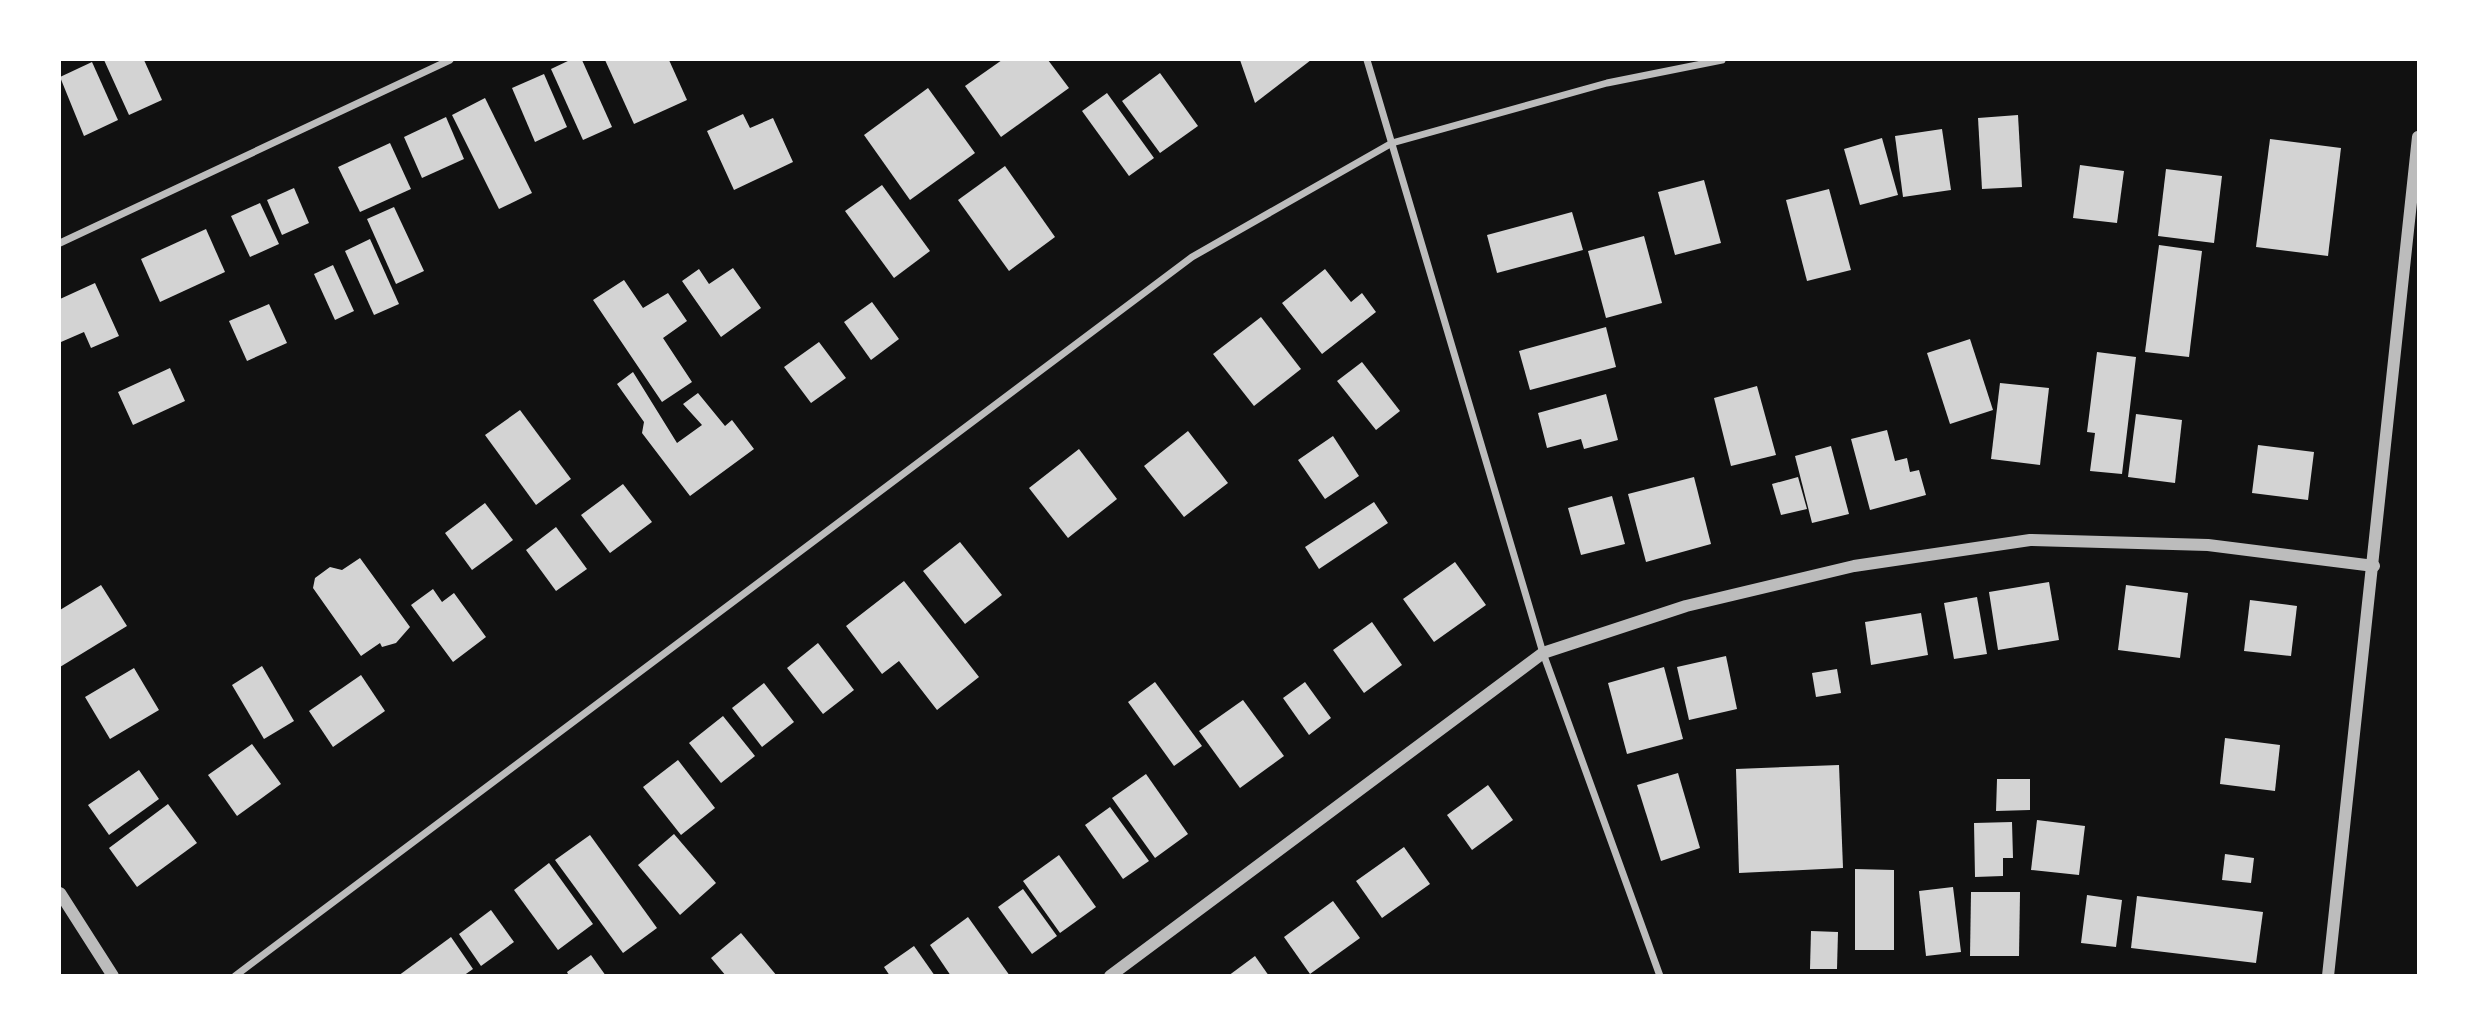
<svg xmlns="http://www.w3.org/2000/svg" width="2478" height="1035" font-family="'Noto Sans',sans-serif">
<rect width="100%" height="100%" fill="#111"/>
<g fill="#d3d3d3">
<polygon points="104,60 144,60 162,100 129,115"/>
<polygon points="570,60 582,60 612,127 583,140 551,69"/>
<polygon points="605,60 669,60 687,100 634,124"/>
<polygon points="1002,60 1048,60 1069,88 1001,137 965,86"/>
<polygon points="1240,60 1311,60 1255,103"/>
<polygon points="92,62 118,120 84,136 60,77"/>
<polygon points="1160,73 1198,126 1160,153 1122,101"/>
<polygon points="544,74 567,127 535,142 512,88"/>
<polygon points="928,88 975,153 910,200 864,135"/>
<polygon points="1107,93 1154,158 1129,176 1082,111"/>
<polygon points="485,98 532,193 499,209 452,115"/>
<polygon points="743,114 750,128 773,118 793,162 734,190 707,131"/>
<polygon points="2018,115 2022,187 1982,189 1978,118"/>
<polygon points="446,117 464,159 422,178 404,137"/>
<polygon points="1942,129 1951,190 1903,197 1895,136"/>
<polygon points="1882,138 1898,195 1860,205 1844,149"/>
<polygon points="2270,139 2341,148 2328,256 2256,247"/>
<polygon points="390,143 411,189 360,212 338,167"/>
<polygon points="2080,165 2124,171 2117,223 2073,218"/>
<polygon points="1005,166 1055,237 1009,271 958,200"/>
<polygon points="2166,169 2222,176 2214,243 2158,236"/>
<polygon points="1704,180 1721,243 1675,255 1658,192"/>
<polygon points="882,185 930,251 894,278 845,211"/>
<polygon points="294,188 309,223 282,235 267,200"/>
<polygon points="1829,189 1851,270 1807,281 1786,200"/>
<polygon points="260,203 279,244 250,257 231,216"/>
<polygon points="394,207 424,271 396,284 367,219"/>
<polygon points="1572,212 1583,250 1497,273 1487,235"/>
<polygon points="206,229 225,272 160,302 141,259"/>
<polygon points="1644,236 1662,303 1606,318 1588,251"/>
<polygon points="370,239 399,304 374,315 345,251"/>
<polygon points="2159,245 2202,251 2189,357 2145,352"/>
<polygon points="333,265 354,311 335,320 314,274"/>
<polygon points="733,268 761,308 721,337 682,281 699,269 709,284"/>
<polygon points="1325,269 1351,302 1362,293 1376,312 1322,354 1282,303"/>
<polygon points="624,280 643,308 668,293 687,321 663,338 692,382 662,402 593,300"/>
<polygon points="95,283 119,336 91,348 84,332 61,342 60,299"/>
<polygon points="872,302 899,339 871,360 844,322"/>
<polygon points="269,304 287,343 247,361 229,321"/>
<polygon points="1261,317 1301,369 1254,406 1213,354"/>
<polygon points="1606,327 1616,367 1530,390 1519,351"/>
<polygon points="1970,339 1993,410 1950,424 1927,353"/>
<polygon points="819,342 846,378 811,403 784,367"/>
<polygon points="2097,352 2136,357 2122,474 2090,471 2095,433 2087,432"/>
<polygon points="1362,362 1400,411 1376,430 1337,381"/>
<polygon points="170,368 185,401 133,425 118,392"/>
<polygon points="633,372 677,443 702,425 683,404 698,393 725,426 732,420 754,449 690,496 642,433 644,422 617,384"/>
<polygon points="2000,383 2049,388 2040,465 1991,459"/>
<polygon points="1757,386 1776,455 1731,466 1714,398"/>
<polygon points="1606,394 1618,440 1584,449 1581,439 1547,448 1538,413"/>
<polygon points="520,410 571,479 536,505 485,435"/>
<polygon points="2136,414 2182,420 2175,483 2128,477"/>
<polygon points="1887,430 1895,461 1907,458 1910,472 1919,470 1926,495 1870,510 1851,439"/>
<polygon points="1188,431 1228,483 1184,517 1144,466"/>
<polygon points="1333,436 1359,476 1325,499 1298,460"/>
<polygon points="2258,445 2314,452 2308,500 2252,493"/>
<polygon points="1831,446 1849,514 1812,523 1795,456"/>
<polygon points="1079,449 1117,499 1068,538 1029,488"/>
<polygon points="1694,477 1711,544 1646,562 1628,494"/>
<polygon points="1798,477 1807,509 1781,515 1772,484"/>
<polygon points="623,484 652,522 610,553 581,515"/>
<polygon points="1612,496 1625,544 1581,555 1568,508"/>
<polygon points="1374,502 1388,523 1319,569 1305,547"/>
<polygon points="485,503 513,540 472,570 445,533"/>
<polygon points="556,527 587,569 556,591 526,550"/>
<polygon points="960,542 1002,595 965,624 923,571"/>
<polygon points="360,558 410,627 396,643 382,647 380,643 361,656 313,588 315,578 330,567 342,570"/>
<polygon points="1455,562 1486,605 1434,642 1403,599"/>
<polygon points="904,581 979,677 937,710 899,661 882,674 846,626"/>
<polygon points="2049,582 2059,640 1998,650 1989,592"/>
<polygon points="101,585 127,626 60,667 60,610"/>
<polygon points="2126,585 2188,593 2180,658 2118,650"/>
<polygon points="433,589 442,602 454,593 486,637 453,662 411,605"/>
<polygon points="1977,597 1987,654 1954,659 1944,603"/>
<polygon points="2250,600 2297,606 2291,656 2244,651"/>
<polygon points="1921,613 1928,655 1871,665 1865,622"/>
<polygon points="1372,622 1402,665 1364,693 1333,650"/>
<polygon points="818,643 854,690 823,714 787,668"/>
<polygon points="1726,656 1737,709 1689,720 1677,667"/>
<polygon points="262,666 294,721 264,739 232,685"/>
<polygon points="1664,667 1683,739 1627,754 1608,683"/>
<polygon points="134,668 159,710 110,739 85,697"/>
<polygon points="1837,669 1841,693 1816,697 1812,673"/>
<polygon points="361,675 385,711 333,747 309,711"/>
<polygon points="1155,682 1202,746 1174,766 1128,702"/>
<polygon points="1305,682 1331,718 1309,735 1283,698"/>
<polygon points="764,683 794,722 762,747 732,708"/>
<polygon points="1243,700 1284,756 1240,788 1199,731"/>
<polygon points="723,716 755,756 721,783 689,743"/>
<polygon points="2225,738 2280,745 2275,791 2220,784"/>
<polygon points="252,744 281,784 237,816 208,775"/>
<polygon points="678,760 715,808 681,835 643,787"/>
<polygon points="1839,765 1843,868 1739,873 1736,769"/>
<polygon points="139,770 159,799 109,835 88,805"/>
<polygon points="1678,773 1700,848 1661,861 1637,785"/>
<polygon points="1146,774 1188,834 1155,858 1112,798"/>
<polygon points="1997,779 2030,779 2030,810 1996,811"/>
<polygon points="1488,785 1513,820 1472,850 1447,815"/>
<polygon points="168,804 197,843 137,887 109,848"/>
<polygon points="1110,807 1149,861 1123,879 1085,825"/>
<polygon points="2037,820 2085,826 2079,875 2031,870"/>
<polygon points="2012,822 2013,858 2003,858 2003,876 1975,877 1974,823"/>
<polygon points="674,834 716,883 680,915 638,865"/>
<polygon points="590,835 657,928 623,953 555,860"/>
<polygon points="1404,847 1430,884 1382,918 1356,881"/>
<polygon points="2225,854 2254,858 2251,883 2222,880"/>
<polygon points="1059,855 1096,907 1060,933 1023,881"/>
<polygon points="549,863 593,924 558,950 514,890"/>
<polygon points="1855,869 1894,870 1894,950 1855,950"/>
<polygon points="1953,887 1961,952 1926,956 1919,891"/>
<polygon points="1023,889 1057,936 1032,954 998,907"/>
<polygon points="1971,892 2020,892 2019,956 1970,956"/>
<polygon points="2087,895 2122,900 2116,947 2081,943"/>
<polygon points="2137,896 2263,912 2256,963 2131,948"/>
<polygon points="1333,901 1360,938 1310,974 1284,937"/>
<polygon points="491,910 514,942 481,966 459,934"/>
<polygon points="968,917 1010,976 951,976 930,945"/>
<polygon points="1811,931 1838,932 1837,969 1810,969"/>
<polygon points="741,933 777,976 726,976 711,958"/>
<polygon points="451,937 473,969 463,976 398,976"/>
<polygon points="914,946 935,976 890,976 884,967"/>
<polygon points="591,955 606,976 569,976 567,972"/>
<polygon points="1255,956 1269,976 1228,976"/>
</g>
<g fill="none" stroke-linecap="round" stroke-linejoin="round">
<g stroke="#bcbcbc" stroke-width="7">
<polyline points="1367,60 1543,653 1660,976"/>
<polyline points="60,243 450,60"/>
<polyline points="235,976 1192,257 1392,143 1607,83 1722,60"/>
</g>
<g stroke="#bcbcbc" stroke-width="12">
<polyline points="60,893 113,976"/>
<polyline points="1110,976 1543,653 1686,606 1854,566 2030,540 2208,545 2374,566"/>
<polyline points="2328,976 2418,137"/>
</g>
</g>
<rect width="2478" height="1035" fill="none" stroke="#ffffff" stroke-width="122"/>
</svg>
